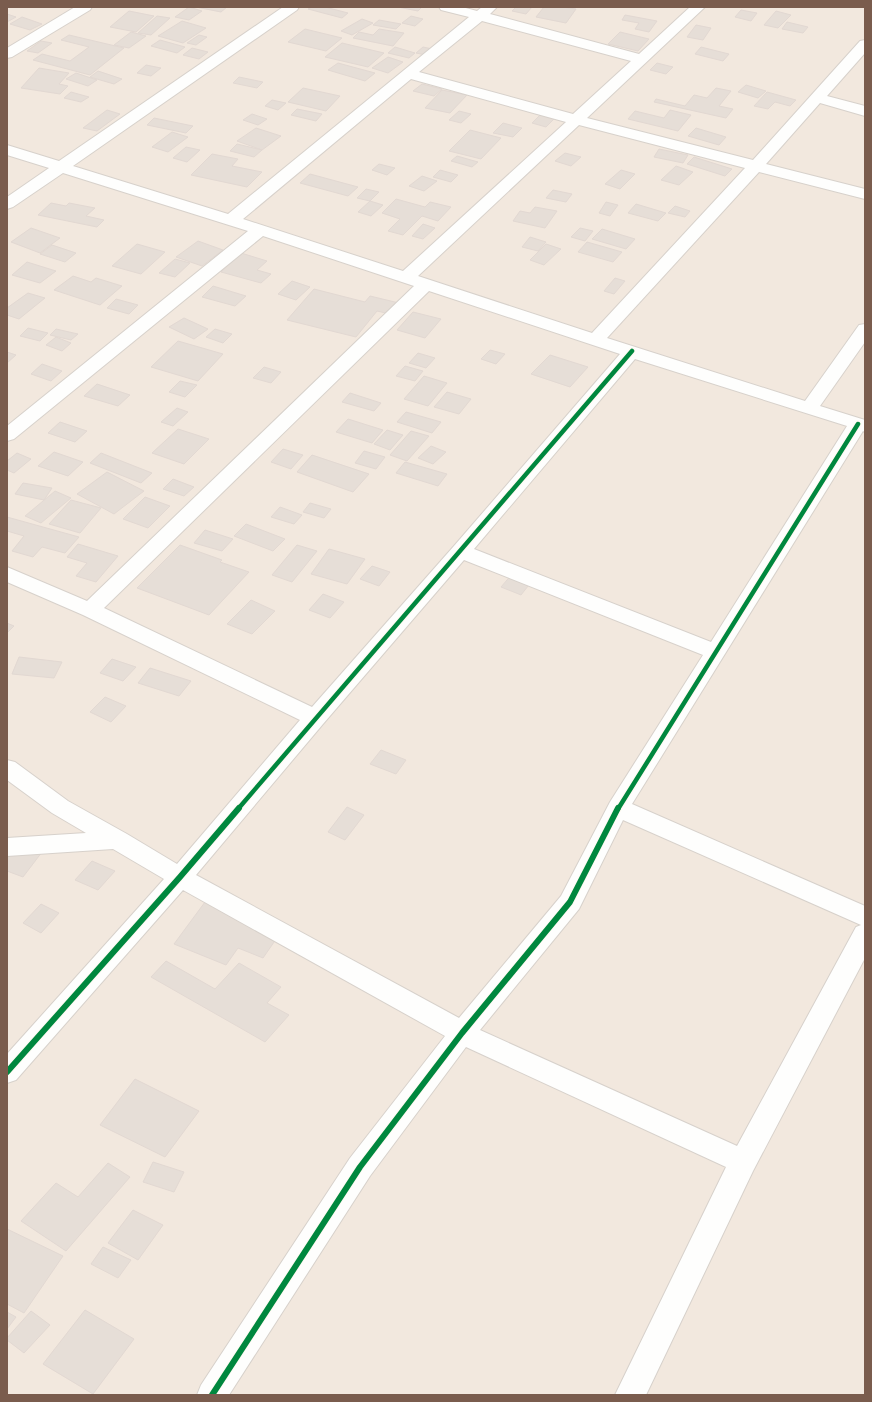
<svg xmlns="http://www.w3.org/2000/svg" width="872" height="1402" font-family="Lato,sans-serif">
<rect width="100%" height="100%" fill="#f9f5f0"/>
<rect fill="#f2e8de" x="7" y="7" width="858" height="1388"/>
<g fill="#e6ded7" stroke="#e2d8d2">
<polygon points="189,7 202,11 189,20 175,17"/>
<polygon points="196,7 227,7 221,12"/>
<polygon points="312,7 325,7 348,13 342,18 308,9"/>
<polygon points="398,7 422,7 418,11"/>
<polygon points="516,7 532,7 526,14 512,11"/>
<polygon points="544,7 563,7 576,9 566,23 536,17"/>
<polygon points="741,10 757,13 751,21 735,17"/>
<polygon points="129,11 154,16 136,32 110,27"/>
<polygon points="776,11 791,15 778,28 764,25"/>
<polygon points="7,14 16,17 7,22"/>
<polygon points="625,15 657,21 649,32 635,29 639,23 622,20"/>
<polygon points="157,16 170,18 151,35 138,33"/>
<polygon points="411,16 423,19 415,26 402,23"/>
<polygon points="22,17 42,24 30,30 10,24"/>
<polygon points="362,19 373,23 352,35 341,31"/>
<polygon points="379,20 401,24 396,29 373,25"/>
<polygon points="182,21 206,28 183,43 158,36"/>
<polygon points="787,22 808,27 803,33 782,29"/>
<polygon points="696,25 711,28 703,40 687,37"/>
<polygon points="305,29 342,38 326,51 288,42"/>
<polygon points="379,29 404,33 393,46 353,38 359,32 373,35"/>
<polygon points="131,32 146,36 129,48 114,45"/>
<polygon points="620,32 649,39 638,51 608,44"/>
<polygon points="69,35 107,44 124,48 90,75 33,60 42,54 70,61 89,47 61,40"/>
<polygon points="199,35 207,37 196,45 187,43"/>
<polygon points="160,40 185,47 177,53 151,46"/>
<polygon points="41,41 52,43 38,53 27,51"/>
<polygon points="342,43 384,53 368,67 325,57"/>
<polygon points="395,47 415,53 409,58 388,53"/>
<polygon points="423,47 437,50 431,56 416,53"/>
<polygon points="701,47 729,54 723,61 695,54"/>
<polygon points="192,48 208,52 199,59 183,55"/>
<polygon points="388,57 403,62 388,73 372,68"/>
<polygon points="338,63 375,73 365,81 328,70"/>
<polygon points="657,63 673,67 666,74 650,70"/>
<polygon points="146,65 161,68 151,76 137,73"/>
<polygon points="39,68 69,73 59,84 68,86 60,94 21,88"/>
<polygon points="98,71 122,79 114,84 90,77"/>
<polygon points="76,73 97,80 88,86 66,79"/>
<polygon points="239,77 263,82 257,88 233,83"/>
<polygon points="422,84 442,89 434,96 413,91"/>
<polygon points="746,85 766,91 758,98 738,92"/>
<polygon points="303,88 340,96 326,111 288,102"/>
<polygon points="716,88 731,91 719,106 733,109 726,118 654,102 656,99 685,106 694,95 707,98"/>
<polygon points="442,90 467,95 450,113 425,108"/>
<polygon points="71,92 89,97 81,102 64,98"/>
<polygon points="767,92 796,100 790,106 775,102 768,109 754,106"/>
<polygon points="272,100 286,103 278,110 265,106"/>
<polygon points="297,109 322,114 316,121 291,115"/>
<polygon points="107,110 120,114 97,131 83,128"/>
<polygon points="670,110 691,115 678,131 628,119 635,111 664,118"/>
<polygon points="459,111 471,114 461,123 449,120"/>
<polygon points="543,112 557,116 546,127 532,123"/>
<polygon points="252,114 267,119 258,125 243,120"/>
<polygon points="154,118 193,126 186,133 147,125"/>
<polygon points="503,123 522,128 513,137 493,133"/>
<polygon points="256,128 281,136 262,150 237,141"/>
<polygon points="696,128 726,137 719,145 688,136"/>
<polygon points="470,130 501,138 481,159 449,151"/>
<polygon points="172,132 188,137 168,152 152,147"/>
<polygon points="237,144 262,150 254,157 230,151"/>
<polygon points="186,147 200,150 187,162 173,158"/>
<polygon points="659,149 688,155 683,163 654,157"/>
<polygon points="565,153 581,157 571,166 555,161"/>
<polygon points="212,154 238,159 232,166 262,172 247,187 191,175"/>
<polygon points="457,156 478,162 472,167 451,161"/>
<polygon points="694,157 732,169 725,176 687,164"/>
<polygon points="379,164 395,168 387,175 372,170"/>
<polygon points="676,166 693,172 679,185 661,180"/>
<polygon points="440,170 458,175 451,182 433,177"/>
<polygon points="621,170 635,174 620,189 605,184"/>
<polygon points="310,174 358,187 348,196 300,183"/>
<polygon points="422,176 437,181 424,191 409,186"/>
<polygon points="366,189 379,192 370,201 357,198"/>
<polygon points="553,190 572,194 566,202 546,198"/>
<polygon points="396,199 425,207 430,202 451,207 438,221 422,216 403,235 388,231 400,219 382,213"/>
<polygon points="370,201 383,205 371,216 358,212"/>
<polygon points="606,202 618,205 610,216 599,213"/>
<polygon points="51,203 66,206 69,203 95,208 86,216 104,220 97,227 38,215"/>
<polygon points="636,204 666,213 658,221 628,213"/>
<polygon points="675,206 690,211 685,217 668,213"/>
<polygon points="535,207 557,211 545,228 513,221 520,211 530,213"/>
<polygon points="423,224 435,228 423,239 412,236"/>
<polygon points="31,228 60,238 40,253 11,242"/>
<polygon points="580,228 593,231 585,241 571,237"/>
<polygon points="602,229 635,239 626,249 592,239"/>
<polygon points="530,237 546,242 538,251 522,247"/>
<polygon points="198,241 223,250 202,266 176,257"/>
<polygon points="587,242 622,252 613,262 578,252"/>
<polygon points="137,244 165,252 141,274 112,266"/>
<polygon points="546,244 561,249 544,265 530,260"/>
<polygon points="52,245 76,253 65,262 40,254"/>
<polygon points="241,253 267,261 257,270 271,274 261,283 221,272"/>
<polygon points="175,259 190,263 175,277 159,273"/>
<polygon points="27,262 56,271 40,283 12,275"/>
<polygon points="73,276 91,282 96,278 122,286 100,305 54,290"/>
<polygon points="615,278 625,281 614,294 604,291"/>
<polygon points="292,281 310,287 296,300 278,294"/>
<polygon points="213,286 246,296 235,306 202,297"/>
<polygon points="314,289 365,302 370,296 399,303 390,314 377,311 356,337 287,320"/>
<polygon points="28,293 45,298 19,319 7,315 7,308"/>
<polygon points="116,299 138,305 129,314 107,308"/>
<polygon points="413,312 441,319 425,338 397,330"/>
<polygon points="184,318 208,329 194,339 169,327"/>
<polygon points="28,328 48,333 40,341 20,336"/>
<polygon points="56,329 78,334 71,340 50,335"/>
<polygon points="215,329 232,334 223,343 206,337"/>
<polygon points="56,337 71,343 62,351 46,345"/>
<polygon points="178,341 223,354 198,381 151,367"/>
<polygon points="490,350 505,354 496,364 481,359"/>
<polygon points="7,352 16,355 7,363"/>
<polygon points="418,353 435,358 426,368 409,363"/>
<polygon points="550,355 588,367 570,387 531,374"/>
<polygon points="42,364 62,371 51,381 31,374"/>
<polygon points="405,366 423,371 415,381 396,376"/>
<polygon points="264,367 281,372 271,383 253,378"/>
<polygon points="424,376 447,383 428,406 404,399"/>
<polygon points="180,381 197,385 185,397 169,392"/>
<polygon points="97,384 130,395 118,406 84,396"/>
<polygon points="447,392 471,399 459,414 434,407"/>
<polygon points="350,393 381,403 374,411 342,402"/>
<polygon points="177,408 188,412 173,426 161,422"/>
<polygon points="406,412 441,422 432,433 397,422"/>
<polygon points="348,419 383,430 372,443 336,432"/>
<polygon points="60,422 87,431 75,442 48,433"/>
<polygon points="178,429 209,439 184,464 152,453"/>
<polygon points="387,430 403,435 390,450 374,444"/>
<polygon points="411,431 429,436 407,461 390,455"/>
<polygon points="431,446 446,452 433,464 418,458"/>
<polygon points="283,449 303,455 291,469 271,462"/>
<polygon points="364,451 385,457 376,469 355,463"/>
<polygon points="54,452 83,462 68,476 38,466"/>
<polygon points="17,453 31,459 14,473 7,470 7,461"/>
<polygon points="101,453 152,473 141,483 90,463"/>
<polygon points="312,455 369,474 353,492 297,472"/>
<polygon points="405,462 447,474 438,486 396,473"/>
<polygon points="107,472 144,491 114,514 77,494"/>
<polygon points="173,479 194,487 184,496 163,489"/>
<polygon points="23,483 52,488 44,500 15,494"/>
<polygon points="55,491 71,498 41,523 25,516"/>
<polygon points="145,497 170,506 148,528 123,519"/>
<polygon points="71,500 101,508 80,533 49,524"/>
<polygon points="310,503 331,509 324,518 303,512"/>
<polygon points="280,507 302,515 294,524 271,517"/>
<polygon points="7,517 79,537 65,553 42,547 33,557 12,551 24,536 7,531"/>
<polygon points="246,524 285,539 273,551 234,536"/>
<polygon points="205,530 233,539 222,551 194,543"/>
<polygon points="78,544 118,556 96,582 76,576 87,563 67,557"/>
<polygon points="180,545 222,560 220,562 249,572 209,615 137,588"/>
<polygon points="297,545 317,551 292,582 272,575"/>
<polygon points="329,549 365,559 347,584 311,574"/>
<polygon points="372,566 390,572 379,586 360,579"/>
<polygon points="513,573 532,581 521,595 501,587"/>
<polygon points="323,594 344,602 330,618 309,610"/>
<polygon points="251,600 275,611 252,634 227,624"/>
<polygon points="7,623 14,626 7,633"/>
<polygon points="19,657 62,662 54,678 12,674"/>
<polygon points="112,659 136,667 123,681 100,673"/>
<polygon points="150,668 191,681 179,696 138,683"/>
<polygon points="105,697 126,706 111,722 90,712"/>
<polygon points="381,750 406,760 396,774 370,764"/>
<polygon points="347,807 364,815 345,840 328,832"/>
<polygon points="7,852 42,852 23,877 7,871"/>
<polygon points="92,861 115,871 98,890 75,880"/>
<polygon points="205,902 281,932 263,958 238,948 226,965 174,944"/>
<polygon points="41,904 59,913 41,933 23,923"/>
<polygon points="166,961 215,989 239,963 281,987 267,1003 289,1015 265,1042 151,977"/>
<polygon points="135,1079 199,1111 165,1157 100,1125"/>
<polygon points="153,1162 184,1172 174,1192 143,1182"/>
<polygon points="108,1163 130,1177 66,1251 21,1221 56,1183 78,1197"/>
<polygon points="133,1210 163,1225 138,1260 108,1243"/>
<polygon points="7,1229 63,1256 24,1313 7,1304"/>
<polygon points="103,1247 131,1260 118,1278 91,1264"/>
<polygon points="85,1310 134,1339 93,1394 43,1364"/>
<polygon points="31,1311 50,1325 24,1353 7,1340 7,1338"/>
<polygon points="7,1312 16,1317 7,1329"/>
</g>
<g fill="none" stroke-linecap="round" stroke-linejoin="round">
<g stroke="#d7d1cb" stroke-width="2">
<g id="minor">
<polygon points="75,7 92,7 90,10 12,57 7,58 7,48"/>
<path d="M283 7H299L297 10 73 166 228 214 469 17 441 10 439 7H462L477 11 482 7H497L490 14 639 54 690 7H705L587 118 753 160 860 41 865 40V53L827 96 865 106V116L820 103 766 164 865 189V199L759 172 607 338 805 401 859 325 865 324V342L820 406 865 420V432L863 431 632 804 865 906V958L753 1171 646 1395H615L726 1167 466 1047 370 1176 229 1395H197L201 1385 350 1158 445 1036 183 890 16 1080 7 1083V1054L164 879 113 849 7 856V838L86 833 52 813 7 780V760L15 762 68 801 127 834 177 864 300 720 83 615 7 582V567L87 601 414 286 263 236 14 439 7 441V426L248 231 63 173 13 207 7 209V197L49 168 7 155V145L59 161ZM482 21 631 61 573 114 419 72ZM411 79 566 122 403 271 243 219ZM579 125 745 168 592 333 418 276ZM429 291 620 354 454 546 312 707 104 608ZM635 359 847 426 711 642 474 549ZM464 560 703 655 610 802 561 896 459 1018 196 875 323 724ZM623 820 861 925 856 927 737 1146 480 1030 579 909Z"/>
</g>
</g>
<use href="#minor" fill="#fefefd" fill-rule="evenodd"/>
<g stroke="#fffaf3" stroke-width="7">
<g id="cycleway-far1">
<polyline points="238,809 632,351"/>
<polyline points="618,809 858,424"/>
</g>
</g>
<g stroke="#fffaf3" stroke-width="8">
<g id="cycleway">
<polyline points="7,1072 180,877 239,808"/>
<polyline points="212,1395 360,1167 462,1033 570,902 618,808"/>
</g>
</g>
<use href="#cycleway-far1" stroke="#00873e" stroke-width="4.5"/>
<use href="#cycleway" stroke="#00873e" stroke-width="6"/>
</g>
<rect width="872" height="1402" fill="none" stroke="#7a5c4d" stroke-width="16"/>
</svg>
